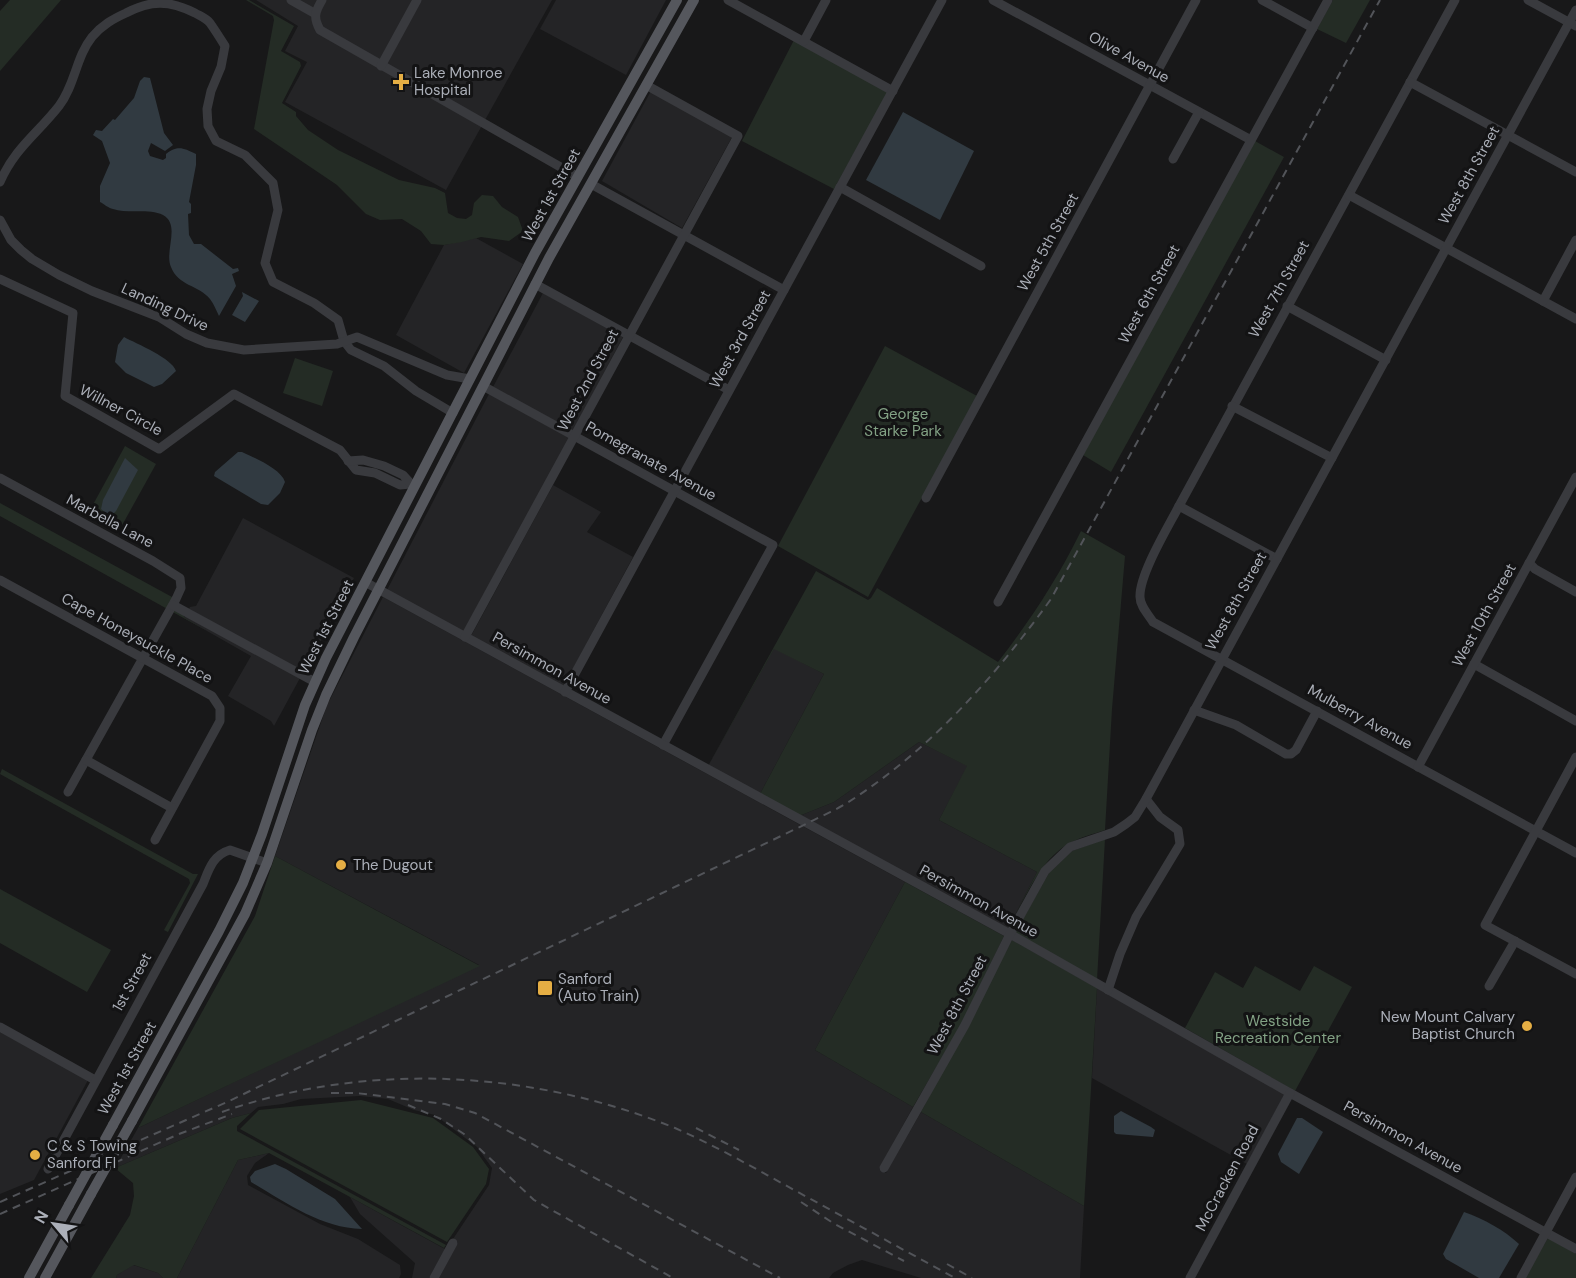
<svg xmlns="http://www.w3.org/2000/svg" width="1576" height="1278" font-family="'DM Sans',sans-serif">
<rect width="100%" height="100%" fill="#181819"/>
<g fill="#242426">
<polygon points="256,0 552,0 446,190 285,102 307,62 285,51 298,26"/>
<polygon points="556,0 666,0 626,75 540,29"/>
<polygon points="651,91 732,137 682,228 602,181"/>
<polygon points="476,238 523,264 464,373 396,335 444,245"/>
<polygon points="543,293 623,337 573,431 493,387"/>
<polygon points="489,394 570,438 463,632 387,590"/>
<polygon points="553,485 601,512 587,532 633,557 563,687 471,636"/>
<polygon points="243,518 354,578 304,672 189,609 190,607 196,606"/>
<polygon points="383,597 905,882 815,1050 913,1107 879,1169 886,1173 921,1112 1084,1206 1080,1278 921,1278 862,1260 848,1265 833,1273 829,1278 439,1278 458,1242 453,1239 489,1185 492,1168 477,1147 435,1115 414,1110 388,1099 360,1096 301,1099 283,1104 258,1107 251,1113 232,1118 115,1168 138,1128 479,965 275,856 327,705"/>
<polygon points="185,616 300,678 274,726 271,721 228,696 251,656 184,618"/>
<polygon points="774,648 824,674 760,794 708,766"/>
<polygon points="919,742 968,766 939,820 1037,872 1008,929 799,816 834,802"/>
<polygon points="1097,988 1285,1094 1247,1164 1092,1078"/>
<polygon points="0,1032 88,1080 34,1180 0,1194"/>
<polygon points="269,1153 255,1163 247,1176 248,1185 320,1224 358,1239 400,1265 401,1274 399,1278 177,1278 238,1160"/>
<polygon points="350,1197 445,1249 429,1278 412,1278 415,1263 360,1214"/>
<polygon points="133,1265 158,1273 163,1278 116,1278 117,1275"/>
</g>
<g fill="#242c25">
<polygon points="10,0 61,0 0,71 0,11"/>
<polygon points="246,0 249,0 294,26 281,51 300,62 301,66 282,103 296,112 296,116 308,130 338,150 399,180 435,188 445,193 448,213 457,218 466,219 472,215 474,203 482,195 493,196 502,207 518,217 523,231 509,241 481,237 462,242 444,245 431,244 421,231 402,219 380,220 366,214 337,185 254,129 274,20 273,16"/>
<polygon points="1333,0 1370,0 1346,43 1317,29"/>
<polygon points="794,40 888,92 834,189 742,141"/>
<polygon points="1255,141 1284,157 1111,472 1083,455"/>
<polygon points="885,346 977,396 868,597 778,546"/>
<polygon points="295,358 333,371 322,406 283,393"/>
<polygon points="125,446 156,464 120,529 89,512"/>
<polygon points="0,503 172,597 185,618 207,631 0,516"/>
<path d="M1081 531 1125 556 1112 709 1105 830C1093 834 1081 837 1070 843 1042 858 1029 891 1014 917L1037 872 939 820 967 766 919 742 834 802 799 816 760 794 824 674 774 649 708 766 816 571 868 600 871 598 877 588 998 662C1030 621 1058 578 1081 531Z"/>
<polygon points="2,769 193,874 198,874 168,932 164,930 190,883 189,879 0,774"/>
<polygon points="1105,839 1097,980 1015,933 1049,873 1072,851"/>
<polygon points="275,856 480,966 138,1128 255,916"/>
<polygon points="905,882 1004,936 962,1023 913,1107 815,1050"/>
<polygon points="0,889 111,950 87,992 0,943"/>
<polygon points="1012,940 1097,988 1084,1206 921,1112"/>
<polygon points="1255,966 1300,991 1314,966 1352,987 1295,1091 1185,1028 1215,972 1243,988"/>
<polygon points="361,1100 433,1118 473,1147 489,1169 486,1184 447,1242 240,1129 259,1110"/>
<polygon points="251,1113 237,1126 237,1131 446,1245 444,1248 269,1153 238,1160 177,1278 163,1278 158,1273 134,1265 117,1275 116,1278 91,1278 130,1215 134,1196 133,1183 115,1168 232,1118"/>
<polygon points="1548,1238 1576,1254 1576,1278 1525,1278"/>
</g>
<g fill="#313a41">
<path d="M144 77 150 78 164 133 173 145 165 151 151 143 148 151 150 156 163 160 166 158V154C178 145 183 148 196 154V165L189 202 191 204V213L188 214 189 235 194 244H201L233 269 238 268 239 271 232 274 236 286 219 316C216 310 214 304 210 299 199 285 178 286 171 267 164 251 181 225 163 215 149 208 128 214 113 209 108 208 104 204 100 202V186L110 163 102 141 93 135 96 130 102 131 113 119 115 120 134 98 140 81Z"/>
<polygon points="903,112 974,151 940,220 866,180"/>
<polygon points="242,292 259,301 245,322 232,315 243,296"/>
<path d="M124 337C137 344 172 358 176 371L162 384 154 387 126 373 115 362 118 345Z"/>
<path d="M238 452H242C255 458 281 469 285 482L280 493 268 505 261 504 214 476 215 472Z"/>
<polygon points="125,458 138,470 116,511 113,514 106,513 101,509 103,500"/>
<polygon points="1121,1111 1151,1127 1155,1130 1153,1137 1116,1134 1114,1132 1114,1116"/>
<polygon points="1297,1118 1302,1118 1323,1132 1299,1174 1281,1162 1278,1154"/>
<path d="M275 1164 286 1169 335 1199 362 1229C321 1228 285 1202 251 1182L250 1177 255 1171Z"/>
<path d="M1464 1212C1484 1219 1504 1230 1519 1244L1499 1278H1479L1446 1259 1443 1254Z"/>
</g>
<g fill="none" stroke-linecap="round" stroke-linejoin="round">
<g stroke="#393a3e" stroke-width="9">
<polyline points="291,0 314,13"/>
<path d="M322 0C315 12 313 17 320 30L578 177"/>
<polyline points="728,0 893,91"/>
<polyline points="993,0 1251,140"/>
<polyline points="1262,0 1313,28"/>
<path d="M1455 0 1179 506C1168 527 1139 575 1140 597 1140 606 1148 614 1153 622L1576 853"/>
<polyline points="1528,0 1576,26"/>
<polyline points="804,41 826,0"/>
<polyline points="381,66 417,0"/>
<polyline points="1410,82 1576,172"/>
<polyline points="1173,159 1199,112"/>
<path d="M0 182C15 148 37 134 59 106 75 85 76 57 92 37 102 25 113 19 126 13 151 0 169 0 195 13 200 16 206 18 210 23 215 30 220 38 225 46L221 67 211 91 207 109 208 126 216 141 245 155 273 183 278 210 265 263 273 282 314 303 338 320 344 341 351 350 384 366 416 391 453 413"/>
<polyline points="591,184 784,290"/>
<polyline points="840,187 981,266"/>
<polyline points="1349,195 1576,319"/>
<polyline points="0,220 11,240 21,250 32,259 59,275 92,291 159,317 186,334 207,343 244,350 337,344 357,337 447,375 470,379"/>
<polyline points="0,279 73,313 65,396 159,449 234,394 340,450 356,470 375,473 400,485 410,484"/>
<polyline points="535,284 729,390"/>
<polyline points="1543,301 1576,240"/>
<polyline points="1287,306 1386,360"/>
<polyline points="483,386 773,545 663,745"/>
<polyline points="1232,406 1332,458"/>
<polyline points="348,461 363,460 384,466 403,475 413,486"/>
<polyline points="0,478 153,561 180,578 181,588 176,599 68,792"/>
<polyline points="926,498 1196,0"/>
<polyline points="1179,506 1277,559"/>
<polyline points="1529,563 1535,569 1576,592"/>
<polyline points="0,580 212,696 220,708 220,721 155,840"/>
<polyline points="365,582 1010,934 1290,1093 1576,1249"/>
<polyline points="998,602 1328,0"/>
<polyline points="173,605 315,682"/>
<polyline points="465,637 738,136 646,85"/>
<polyline points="1474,664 1576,721"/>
<polyline points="565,692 942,0"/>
<polyline points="1194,710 1236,725 1286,754 1291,754 1296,750 1317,711"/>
<polyline points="1576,757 1485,925 1576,974"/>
<polyline points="86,760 172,808"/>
<polyline points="1418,767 1576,477"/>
<polyline points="1489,986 1515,941"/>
<polyline points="1108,990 1120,954 1136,917 1180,844 1178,830 1160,817 1146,799"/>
<polyline points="0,1027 95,1080"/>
<polyline points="884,1168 965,1025 1010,934 1045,871 1070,847 1114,832 1126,824 1135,817 1146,799 1576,10"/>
<path d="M48 1169 203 884C209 869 213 855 230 850L267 863"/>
<polyline points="434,1278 453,1243"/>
<polyline points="1190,1278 1290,1093"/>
<polyline points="1521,1278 1576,1177"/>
</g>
<g stroke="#55575d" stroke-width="10">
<polyline points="132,1121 245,914 267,863 312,730 326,695 354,637 549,258 694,0"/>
<polyline points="113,1125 219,931 243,883 262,834 305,705 326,658 535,253 677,0"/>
<polyline points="29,1278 69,1205"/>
<polyline points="45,1278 91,1194"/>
</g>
<g stroke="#525459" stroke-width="2" stroke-dasharray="8 6" stroke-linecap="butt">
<polyline points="331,1093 356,1093 445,1104 475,1113 780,1278"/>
<polyline points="408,1105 441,1119 464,1134 534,1200 673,1278"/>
<path d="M222 1112C367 1061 533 1070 675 1128 716 1146 756 1169 796 1191 849 1220 902 1249 955 1278"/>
<polyline points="696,1128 739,1150"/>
<path d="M0 1202 227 1102 806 824C819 817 834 811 847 803 930 750 994 678 1051 599L1380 0"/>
<polyline points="801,1202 833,1223 904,1261"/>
<polyline points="0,1214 179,1134 232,1114"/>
<polyline points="947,1264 972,1278"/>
</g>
<g stroke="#55575d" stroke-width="10">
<polyline points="91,1194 132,1121"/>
<polyline points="69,1205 113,1125"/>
</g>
</g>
<g fill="#e5ae44" stroke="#131314" stroke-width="2">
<path d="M398 73h6v6h6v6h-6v6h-6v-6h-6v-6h6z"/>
<circle cx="341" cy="865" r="6"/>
<rect x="537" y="980" width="16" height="16" rx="3"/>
<circle cx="1527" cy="1026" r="6"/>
<circle cx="35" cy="1155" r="6"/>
</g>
<g text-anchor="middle" stroke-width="6" stroke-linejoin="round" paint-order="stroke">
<g font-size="15" fill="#abafb8" stroke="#131314">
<text transform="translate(1129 57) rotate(29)" y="5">Olive Avenue</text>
<text transform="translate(1469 175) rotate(-61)" y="5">West 8th Street</text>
<text transform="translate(551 195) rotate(-61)" y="5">West 1st Street</text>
<text transform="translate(1048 242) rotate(-61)" y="5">West 5th Street</text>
<text transform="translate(1279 289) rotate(-61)" y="5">West 7th Street</text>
<text transform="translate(1149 294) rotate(-61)" y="5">West 6th Street</text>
<text transform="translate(165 307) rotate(25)" y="5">Landing Drive</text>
<text transform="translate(740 339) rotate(-61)" y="5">West 3rd Street</text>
<text transform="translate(588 380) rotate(-62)" y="5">West 2nd Street</text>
<text transform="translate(121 410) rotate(28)" y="5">Willner Circle</text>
<text transform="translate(651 461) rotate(29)" y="5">Pomegranate Avenue</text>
<text transform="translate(110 521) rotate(28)" y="5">Marbella Lane</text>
<text transform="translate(1236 601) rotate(-61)" y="5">West 8th Street</text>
<text transform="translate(1484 615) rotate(-61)" y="5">West 10th Street</text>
<text transform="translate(326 627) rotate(-63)" y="5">West 1st Street</text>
<text transform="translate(137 638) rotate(29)" y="5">Cape Honeysuckle Place</text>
<text transform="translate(552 668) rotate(29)" y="5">Persimmon Avenue</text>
<text transform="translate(1360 717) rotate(29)" y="5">Mulberry Avenue</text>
<text transform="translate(979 901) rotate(29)" y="5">Persimmon Avenue</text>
<text transform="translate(132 982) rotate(-61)" y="5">1st Street</text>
<text transform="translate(957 1005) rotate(-62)" y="5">West 8th Street</text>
<text transform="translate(127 1068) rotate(-61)" y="5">West 1st Street</text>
<text transform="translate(1403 1137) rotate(29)" y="5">Persimmon Avenue</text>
<text transform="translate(1227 1178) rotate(-62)" y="5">McCracken Road</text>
</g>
<g font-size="15" fill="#abafb8" stroke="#131314" text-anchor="start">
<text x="414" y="78">Lake Monroe<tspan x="414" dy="17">Hospital</tspan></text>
<text x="353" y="870">The Dugout</text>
<text x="558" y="984">Sanford<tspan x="558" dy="17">(Auto Train)</tspan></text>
<text x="1515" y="1022" text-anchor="end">New Mount Calvary<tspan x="1515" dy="17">Baptist Church</tspan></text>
<text x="47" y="1151">C &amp; S Towing<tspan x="47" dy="17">Sanford Fl</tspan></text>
</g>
<g font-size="15" fill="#83a285" stroke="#131314">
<text x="903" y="419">George<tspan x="903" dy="17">Starke Park</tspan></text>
<text x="1278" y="1026">Westside<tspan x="1278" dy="17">Recreation Center</tspan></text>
</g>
</g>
<g transform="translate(54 1224) rotate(299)" stroke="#131314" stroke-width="4.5" paint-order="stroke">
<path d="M0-4.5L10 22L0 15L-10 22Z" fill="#abafb8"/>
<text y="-9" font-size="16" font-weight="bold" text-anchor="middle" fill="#abafb8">N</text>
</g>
</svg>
